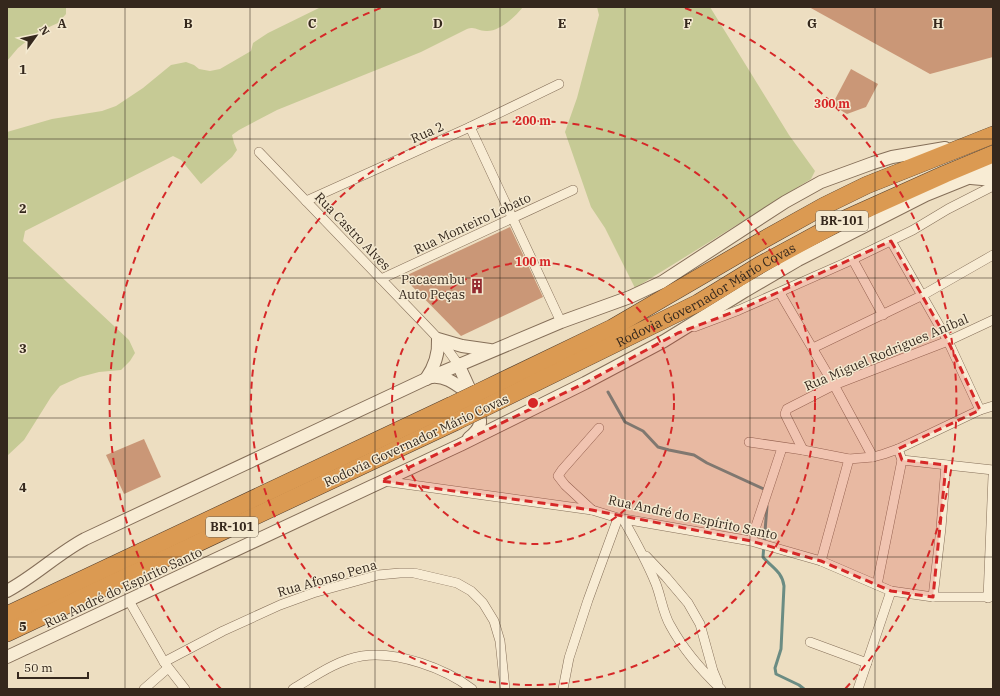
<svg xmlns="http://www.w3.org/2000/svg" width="1000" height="696" font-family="'IBM Plex Serif',serif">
<rect width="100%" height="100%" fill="#eddec1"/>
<g fill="#c6ca95">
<polygon points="7,7 66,7 66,14 58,23 38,32 18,48 7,61"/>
<path d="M321 7H523C515 17 499 32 486 31 477 31 476 26 467 29L421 52 277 110 239 130 232 135 234 143 237 150 232 157 201 184 181 160 173 156 25 231 23 241 129 340 135 353 130 361 121 370 99 372 80 377 60 386 51 397 24 440 7 456V132L52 119 102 111 116 106 143 88 171 65 186 62 194 65 199 69 210 71 220 69 251 51 253 43 268 33Z"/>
<polygon points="597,7 710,7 789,135 815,171 811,179 635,288 605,228 591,207 565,132 577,98 599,15"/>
</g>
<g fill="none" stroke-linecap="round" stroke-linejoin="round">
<g stroke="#6b8c83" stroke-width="3">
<polyline points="608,392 625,422 643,431 658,447 669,450 694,455 707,463 766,490"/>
<path d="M767 506 763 557C771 567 782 571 784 586L781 649 775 668 776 674 799 685 804 689"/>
</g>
</g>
<g fill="#ca9777">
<polygon points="809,7 993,7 993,57 930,74"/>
<polygon points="851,69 878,84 866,107 847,114 832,105"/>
<polygon points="510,227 543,297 461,336 403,277"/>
<polygon points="144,439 161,477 124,494 106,455"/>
</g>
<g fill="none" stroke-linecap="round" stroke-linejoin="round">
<g stroke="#856f59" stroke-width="10">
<g id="minor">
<polyline points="470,127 561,322"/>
<polyline points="259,152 431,331 445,346 458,364"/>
<polyline points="306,201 470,127 559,84"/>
<polyline points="891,241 948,341 980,410"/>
<polyline points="853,260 883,315"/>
<polyline points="381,279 573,190"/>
<polyline points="780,293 834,385 873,457"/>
<polyline points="694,327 739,310 845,263 913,230 948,209 993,186"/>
<polyline points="813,348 923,295 993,255"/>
<polyline points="749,442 803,450 849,459 873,457 884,454 898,449 902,460 993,470"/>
<polyline points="898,449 980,410 993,406"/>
<polyline points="803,450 785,414 787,409 834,385 948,341 993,320"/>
<polyline points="383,481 592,510 618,518 751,541 821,561 891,591 933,597 993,597"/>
<polyline points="592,510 565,485 558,476 562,470 599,428"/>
<path d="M623 519C635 540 647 562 656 584 661 597 663 613 670 625 683 649 701 670 721 689"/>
<polyline points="751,541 782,448"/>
<polyline points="646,556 666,577 688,603 700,624 713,671 718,683"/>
<polyline points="821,561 849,459"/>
<polyline points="877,585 902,460"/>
<polyline points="933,597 941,528 946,465"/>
<polyline points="988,598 993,476"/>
<polyline points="128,599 164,662 185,689"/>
<polyline points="810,642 867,663"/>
<polyline points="164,662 223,631 280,605 313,593 378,575 400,573 414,573 457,583 471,591 483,603 494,621 500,641 505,689"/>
<polyline points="144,689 168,668"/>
<path d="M293 689C315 676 337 660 362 656 397 651 445 668 472 689"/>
<polyline points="563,689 569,658 588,600 618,518"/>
<polyline points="858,689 891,591"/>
</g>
</g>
<g stroke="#856f59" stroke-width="14">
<g id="tertiary">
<polyline points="971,178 993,180"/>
<path d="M458 364C463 375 482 414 480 423 479 430 474 434 469 438"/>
<path d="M431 377C447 375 458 386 471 395"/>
<path d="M426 379C435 366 439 354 438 339L462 346 490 350"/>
<path d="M7 591C35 576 57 554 85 539L426 379 561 322 630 297 662 282 785 202 821 182 873 163 892 157 945 148"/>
<polyline points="7,657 460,445 585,383 664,341 745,291 798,260 926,195 993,168"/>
</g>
</g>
<g stroke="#533e2d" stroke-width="18">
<g id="motorway">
<polyline points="477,393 612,328 763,240 824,206 867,185 993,135"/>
<path id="s1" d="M484 408 698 303 760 265 847 218 945 174 993 154"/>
<polyline points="7,615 450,406"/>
<polyline points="7,633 457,421"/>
</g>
</g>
<use href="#minor" stroke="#f8ecd4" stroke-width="9"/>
<use href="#tertiary" stroke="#f8ecd4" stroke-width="12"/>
<use href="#motorway" stroke="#db9a52" stroke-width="17"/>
<g stroke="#533e2d" stroke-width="18" stroke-linecap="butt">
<g id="motorway-bridge">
<polyline points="450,406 477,393"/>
<polyline points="457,421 484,408"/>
</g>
</g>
<use href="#motorway-bridge" stroke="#db9a52" stroke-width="17"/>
</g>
<path fill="#d62828" fill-opacity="0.2" stroke="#d62828" stroke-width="3" stroke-dasharray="8 5" stroke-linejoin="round" d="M891 241 948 341 980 410 898 449 902 460 946 465 933 597 891 591 821 561 751 541 592 510 381 481 585 383 678 333 739 310Z"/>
<path fill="none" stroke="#35281d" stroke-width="1" stroke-opacity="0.55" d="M125 7V689M250 7V689M375 7V689M500 7V689M625 7V689M750 7V689M875 7V689M7 139H993M7 278H993M7 418H993M7 557H993"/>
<g fill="none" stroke="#d62828" stroke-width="2" stroke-dasharray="7 5">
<circle cx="533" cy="403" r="141"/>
<circle cx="533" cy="403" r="282"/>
<path d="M221 689A423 423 0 0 1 381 8M685 8A423 423 0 0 1 845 689"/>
</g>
<defs>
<g id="building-bare" transform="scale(1.2)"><path d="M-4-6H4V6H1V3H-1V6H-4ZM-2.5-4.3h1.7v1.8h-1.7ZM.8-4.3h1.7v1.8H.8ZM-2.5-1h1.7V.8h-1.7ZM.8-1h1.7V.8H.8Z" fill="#932a2f" stroke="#f4e9d0" stroke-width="2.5" paint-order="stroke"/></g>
</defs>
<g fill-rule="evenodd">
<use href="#building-bare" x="477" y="286"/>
</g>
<g text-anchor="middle" stroke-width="3" stroke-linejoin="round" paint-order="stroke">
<g fill="#f4e9d0" stroke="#6e6253" stroke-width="1">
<rect x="816" y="211" width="52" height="20" rx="3"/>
<rect x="206" y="517" width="52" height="20" rx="3"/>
</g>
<g font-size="12" font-weight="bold" fill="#35281d">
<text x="842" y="225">BR-101</text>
<text x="232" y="531">BR-101</text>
</g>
<g font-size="13" fill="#35281d" stroke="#f4e9d0">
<text transform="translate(427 132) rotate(-24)" y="5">Rua 2</text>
<text transform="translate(472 223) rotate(-25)" y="5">Rua Monteiro Lobato</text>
<text transform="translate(353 231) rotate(46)" y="5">Rua Castro Alves</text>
<text dy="5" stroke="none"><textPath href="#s1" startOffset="249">Rodovia Governador Mário Covas</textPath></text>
<text transform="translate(886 352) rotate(-23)" y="5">Rua Miguel Rodrigues Aníbal</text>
<text transform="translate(416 440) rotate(-25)" y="5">Rodovia Governador Mário Covas</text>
<text transform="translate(693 517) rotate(12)" y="5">Rua André do Espírito Santo</text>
<text transform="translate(327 578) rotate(-16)" y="5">Rua Afonso Pena</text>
<text transform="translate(123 587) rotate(-25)" y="5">Rua André do Espírito Santo</text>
</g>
<g font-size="13" fill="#35281d" stroke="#f4e9d0" text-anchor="end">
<text x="465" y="284">Pacaembu<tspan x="465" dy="15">Auto Peças</tspan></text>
</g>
</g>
<g font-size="13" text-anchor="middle" font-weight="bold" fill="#35281d" stroke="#f4e9d0" stroke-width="3" stroke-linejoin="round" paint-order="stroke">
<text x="62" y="28">A</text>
<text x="188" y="28">B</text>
<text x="312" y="28">C</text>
<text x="438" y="28">D</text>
<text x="562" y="28">E</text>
<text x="688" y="28">F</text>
<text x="812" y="28">G</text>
<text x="938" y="28">H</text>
<text x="23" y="74">1</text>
<text x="23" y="213">2</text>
<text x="23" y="353">3</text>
<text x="23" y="492">4</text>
<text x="23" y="631">5</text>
</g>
<circle cx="533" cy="403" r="6" fill="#d62828" stroke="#f4e9d0" stroke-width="2"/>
<g font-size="12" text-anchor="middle" font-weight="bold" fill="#d62828" stroke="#f4e9d0" stroke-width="3" stroke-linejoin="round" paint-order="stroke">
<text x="832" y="108">300 m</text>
<text x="533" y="125">200 m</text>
<text x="533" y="266">100 m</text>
</g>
<rect width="1000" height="696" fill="none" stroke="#35281d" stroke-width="16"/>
<g transform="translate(36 36) rotate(57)" stroke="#f4e9d0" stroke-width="3" paint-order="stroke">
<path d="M0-3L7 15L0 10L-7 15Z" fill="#35281d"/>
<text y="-6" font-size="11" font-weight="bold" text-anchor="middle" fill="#35281d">N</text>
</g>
<path d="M18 672v6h70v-6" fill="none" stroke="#35281d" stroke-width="2"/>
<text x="24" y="672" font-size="12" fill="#35281d" stroke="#f4e9d0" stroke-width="3" paint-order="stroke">50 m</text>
</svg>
